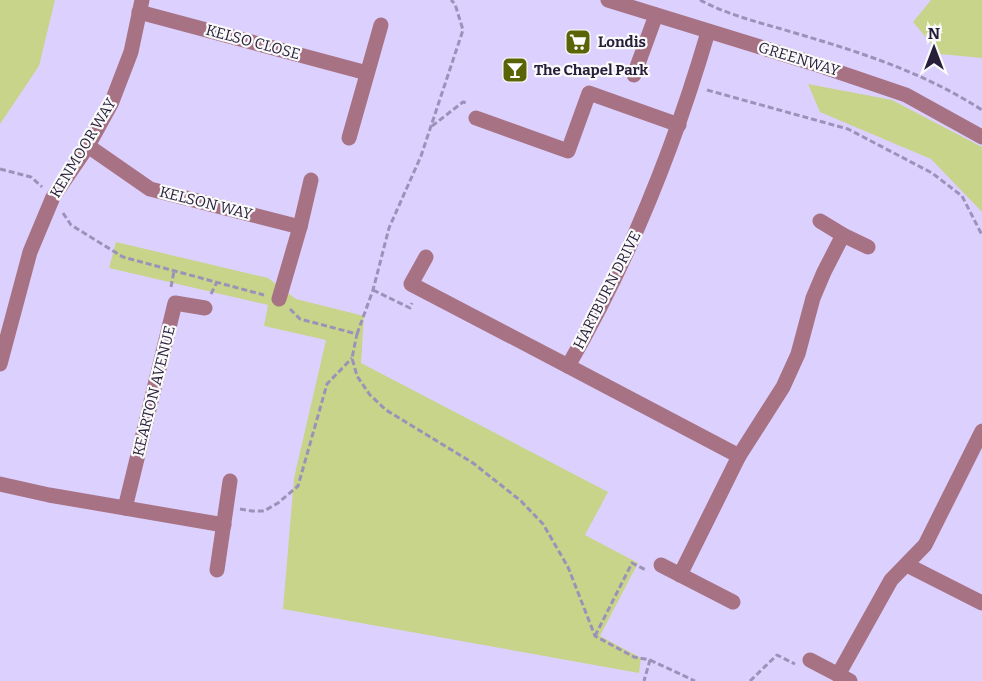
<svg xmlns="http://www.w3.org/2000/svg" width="982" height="681" font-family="Bitter,serif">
<rect width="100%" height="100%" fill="#dcd1fe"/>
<g fill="#c7d48a">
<polygon points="0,0 55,0 39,66 0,124"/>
<polygon points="931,0 982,0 982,58 940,54 913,22"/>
<polygon points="808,84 892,100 982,147 982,212 931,159 820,112"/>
<polygon points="116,242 268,278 296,299 364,316 361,363 608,492 585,535 638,563 600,636 641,658 639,673 283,609 294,478 326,340 264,326 268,305 109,268"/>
</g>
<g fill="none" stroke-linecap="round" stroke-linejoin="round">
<g stroke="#9c92b9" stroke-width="3" stroke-dasharray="6 3" stroke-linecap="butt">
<path d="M700 0C730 16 762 23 795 33 860 52 925 73 982 110"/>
<polyline points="707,90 848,129 932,173 962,196 982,235"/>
<polyline points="432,126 463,102 467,103"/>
<polyline points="0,169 31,177 42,187"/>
<polyline points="63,213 71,225 123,257 264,295"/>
<polyline points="171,287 174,271"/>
<polyline points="373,290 410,308 412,303"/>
<polyline points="211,294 217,282"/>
<polyline points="290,309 300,319 357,334 352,358 357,376 370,395 386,410 473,463 521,501 543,524 568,567 595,636 634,657 650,660 644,681"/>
<polyline points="357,334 373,290 389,228 421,156 463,30 455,4 451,0"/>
<polyline points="240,509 252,511 264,511 278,503 298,486 327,384 352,358"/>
<polyline points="595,636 632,563 646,570"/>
<polyline points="650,660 695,681"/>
<polyline points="750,681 777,655 795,664"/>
</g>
<g stroke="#a87285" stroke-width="15">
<polyline points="608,0 812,63 906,95 982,137"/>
<polyline points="139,12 367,73"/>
<path d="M708 32C674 148 629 261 568 366L739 456"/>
<polyline points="634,75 656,15"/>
<polyline points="476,118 568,151 589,93 679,125"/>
<polyline points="349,138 381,25"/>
<polyline points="88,146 150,189 300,227"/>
<polyline points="820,221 843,235 868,247"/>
<polyline points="426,257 411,284 568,366"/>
<polyline points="279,299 300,227 311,180"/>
<polyline points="0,364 30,252 53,197 88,146 111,104 131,52 142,0"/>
<polyline points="0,484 49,495 224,525"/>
<polyline points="125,508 175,303 205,308"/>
<polyline points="661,565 733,602"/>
<polyline points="907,565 982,603"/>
<polyline points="217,570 230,481"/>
<polyline points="680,575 739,456 783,387 798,354 813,298 824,272 843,235"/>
<polyline points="810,660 850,681"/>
<polyline points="838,675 891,580 925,545 982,431"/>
</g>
</g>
<defs>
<g id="supermarket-square" transform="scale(1.35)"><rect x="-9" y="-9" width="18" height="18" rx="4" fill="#5a6406" stroke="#fafafa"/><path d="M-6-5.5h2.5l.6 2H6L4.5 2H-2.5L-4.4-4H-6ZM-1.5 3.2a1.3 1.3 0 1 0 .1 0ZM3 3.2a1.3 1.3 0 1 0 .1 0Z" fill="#fff"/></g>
<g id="bar-square" transform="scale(1.35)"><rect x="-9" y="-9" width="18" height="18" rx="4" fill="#5a6406" stroke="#fafafa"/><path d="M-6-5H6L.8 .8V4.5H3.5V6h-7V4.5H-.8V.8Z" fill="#fff"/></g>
</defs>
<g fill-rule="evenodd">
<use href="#supermarket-square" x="578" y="42"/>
<use href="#bar-square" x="515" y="70"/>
</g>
<g text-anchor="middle" stroke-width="4.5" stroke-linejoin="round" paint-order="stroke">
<g font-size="15" fill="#271e3a" stroke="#fafafa">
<text transform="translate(253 42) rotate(15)" y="5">KELSO CLOSE</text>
<text transform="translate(799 59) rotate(17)" y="5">GREENWAY</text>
<text transform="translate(83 148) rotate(-59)" y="5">KENMOOR WAY</text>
<text transform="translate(206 203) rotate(14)" y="5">KELSON WAY</text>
<text transform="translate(607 290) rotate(-63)" y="5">HARTBURN DRIVE</text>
<text transform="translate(154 391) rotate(-76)" y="5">KEARTON AVENUE</text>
</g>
<g font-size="15" font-weight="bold" fill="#271e3a" stroke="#fafafa" text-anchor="start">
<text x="598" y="47">Londis</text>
<text x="534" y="75">The Chapel Park</text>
</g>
</g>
<g transform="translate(934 48)" stroke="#fafafa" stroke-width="4.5" paint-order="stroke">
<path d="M0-4.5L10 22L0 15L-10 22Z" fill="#271e3a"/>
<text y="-9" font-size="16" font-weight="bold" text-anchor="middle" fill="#271e3a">N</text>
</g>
</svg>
